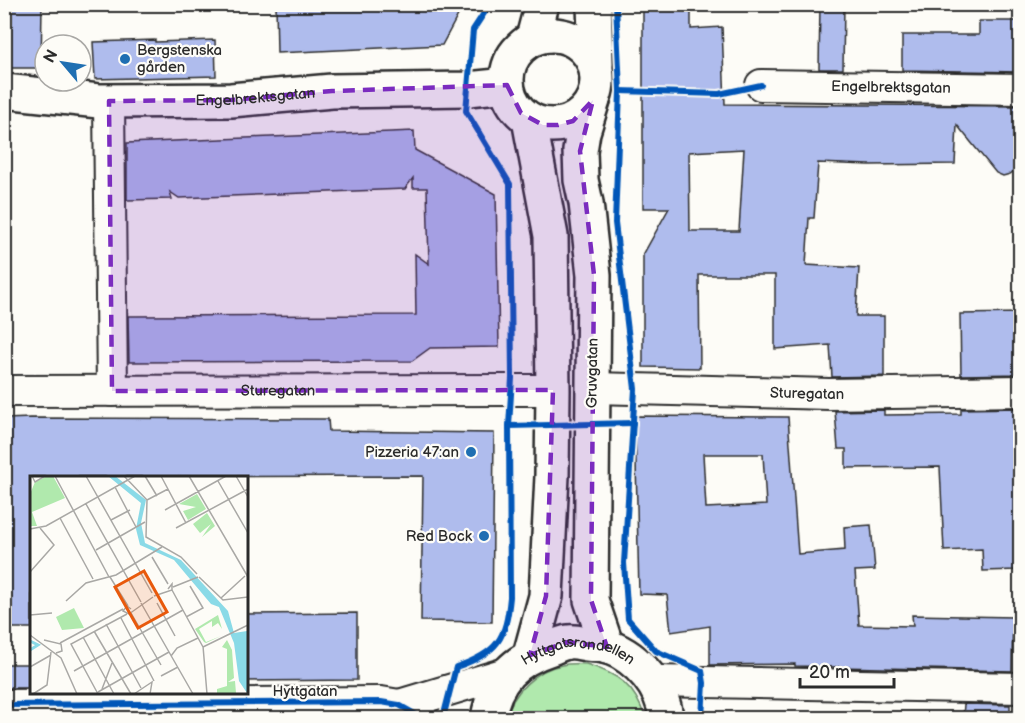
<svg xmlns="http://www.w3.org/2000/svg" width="1025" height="723" font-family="'Balsamiq Sans',sans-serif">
<rect width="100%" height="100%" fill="#fdfcf7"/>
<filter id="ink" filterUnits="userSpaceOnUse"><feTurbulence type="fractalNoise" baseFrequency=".0167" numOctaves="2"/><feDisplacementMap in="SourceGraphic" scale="12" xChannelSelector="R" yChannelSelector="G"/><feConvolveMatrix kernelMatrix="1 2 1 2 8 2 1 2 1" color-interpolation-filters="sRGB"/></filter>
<g filter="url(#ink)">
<path fill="#b0e9ad" stroke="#6e8a6c" stroke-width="1.5" d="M586 664C618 674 635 685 645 718H507C511 693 537 669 562 665 570 663 578 664 586 664Z"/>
<g fill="#afbced" stroke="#2b2b2b" stroke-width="1.5" fill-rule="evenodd">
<polygon points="4,4 42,4 41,68 4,68"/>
<polygon points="276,4 464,4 442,45 277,53"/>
<path d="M643 4H691V29L722 27 725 104 1020 106V167L1010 174 1003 176 996 173 957 125 955 164 869 165 818 163 814 218H809L806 265 859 268 856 316H884V376L832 377 830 345 775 349V275H699L700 368 643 367V255L669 208H643ZM744 149 739 231H690L689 152Z"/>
<polygon points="820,4 844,4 843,69 819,69"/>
<polygon points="979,21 1020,21 1020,72 902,70 902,35 979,35"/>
<polygon points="155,40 155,42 215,40 216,76 95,79 93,42"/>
<polygon points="414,131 415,150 496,194 499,347 430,348 412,361 129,362 128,316 416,315 415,254 429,264 427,188 413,188 413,178 405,189 179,198 170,192 172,199 127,200 127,143"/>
<polygon points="1020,313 1020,374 961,375 960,314"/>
<polygon points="1020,408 1020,543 1016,543 1017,570 983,571 982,549 944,551 940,467 846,468 846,449 838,449 835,411 884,410 884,415 961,414 961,409"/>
<path d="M635 416 788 417 798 554 845 550 844 527 871 525 875 570 855 571 859 625 913 626 912 615 1013 617 1012 671 795 666V664L710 665V626L671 632 667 595 639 594ZM703 454H763L766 505 706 508Z"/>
<polygon points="31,418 328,419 329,431 494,433 492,622 421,621 423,476 32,477 32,628 12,628 10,603 4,603 4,569 8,569 4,527 4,419"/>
<polygon points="357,613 357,680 246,681 246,614"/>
<rect x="4" y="664" width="28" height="24"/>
<polygon points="964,704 1010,705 1010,718 963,718"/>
</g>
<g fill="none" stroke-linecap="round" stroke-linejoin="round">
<g stroke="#2b2b2b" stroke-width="34">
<g id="street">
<path id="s1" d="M761 85 1020 89"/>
<polyline points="109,101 112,391"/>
<path id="s2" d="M593 388 829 394 1020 391"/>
<path id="s3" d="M4 391 553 390"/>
<polyline points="652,681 1020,688"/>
<polyline points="4,705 381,702 399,705 422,718"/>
<polyline points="399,705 509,672"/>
</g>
</g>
<g stroke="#2b2b2b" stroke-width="38">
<g id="secondary">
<polyline points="594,4 596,64"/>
<circle cx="552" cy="80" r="45"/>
<polyline points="533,38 542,4"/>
<path id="s4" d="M4 91 99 101 231 100 332 91 468 89 507 85"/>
<polyline points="593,100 583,132 580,151 581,180 586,203 594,275 591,600 607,647"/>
<polyline points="529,119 551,236 553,390 552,476 546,596 530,655"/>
<path id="s5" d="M488 718C495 680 514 660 551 648 556 646 562 643 568 642 574 641 581 643 586 644 593 645 602 645 609 647 638 658 663 687 666 718"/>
</g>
</g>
<use href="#street" stroke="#fdfcf7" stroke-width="30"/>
<use href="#secondary" stroke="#fdfcf7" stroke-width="33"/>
<g stroke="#fdfcf7" stroke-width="10">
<g id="cycleway">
<polyline points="616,4 620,91 615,223 635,389 624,563 628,619 656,651 702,671 704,683 702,718"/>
<polyline points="620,91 719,94 761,85"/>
<polyline points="509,426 633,423"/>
<polyline points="4,705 381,702 399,705 422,718"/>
<path d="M443 718 456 667C498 653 506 639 510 597L509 426 512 378 510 184 466 111 473 30 490 4"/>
</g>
</g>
<use href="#cycleway" stroke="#0057b8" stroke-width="6"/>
</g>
</g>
<path fill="#7b2cbf" fill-opacity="0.2" stroke="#7b2cbf" stroke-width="4.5" stroke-dasharray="12 8" stroke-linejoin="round" d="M507 85 521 113 543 125H558L573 121 593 100 580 151 594 275 591 600 607 647 568 642 530 655 546 596 553 390 112 391 109 101 231 100 332 91Z"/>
<g fill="#1f6fb2" stroke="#fdfcf7" stroke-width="2">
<circle cx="125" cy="59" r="6"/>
<circle cx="471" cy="452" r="6"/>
<circle cx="484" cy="536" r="6"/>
</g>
<g text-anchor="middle" stroke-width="4.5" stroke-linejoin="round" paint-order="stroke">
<g font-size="15" fill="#2b2b2b" stroke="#fdfcf7" text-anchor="end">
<text x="137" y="55" text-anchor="start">Bergstenska<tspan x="137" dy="17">gården</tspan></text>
<text x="459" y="457">Pizzeria 47:an</text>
<text x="472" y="541">Red Bock</text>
</g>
<g font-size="15" fill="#2b2b2b" stroke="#fdfcf7">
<text dy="5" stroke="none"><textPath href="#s1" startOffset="130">Engelbrektsgatan</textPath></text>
<text dy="5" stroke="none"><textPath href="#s4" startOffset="252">Engelbrektsgatan</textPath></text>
<text transform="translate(592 373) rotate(-89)" y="5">Gruvgatan</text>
<text dy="5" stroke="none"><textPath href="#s3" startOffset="274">Sturegatan</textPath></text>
<text dy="5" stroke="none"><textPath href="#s2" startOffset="214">Sturegatan</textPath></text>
<text dy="5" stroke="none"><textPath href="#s5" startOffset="128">Hyttgatsrondellen</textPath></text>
<text x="305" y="696">Hyttgatan</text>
</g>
</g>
<g transform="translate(30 476)">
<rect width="218" height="218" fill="#fdfcf7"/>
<path d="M17 0H23L35 22 2 36 7 50H0V18L5 6ZM167 18 176 33 158 44 153 35 166 31 149 28ZM177 37 185 50 172 61 181 48 170 57 163 48ZM44 132 54 152 32 154 26 141ZM188 139 192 153 188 147 182 151V145L169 153 176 166 191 160 176 167 174 166 165 153ZM197 164 202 174 204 202 198 206 205 205 206 217H187V213L197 210V173L192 171Z" fill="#b0e9ad"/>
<path d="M78 0H85L116 24 111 47 115 67 151 84 198 135 204 157 217 155V217L209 205 204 167 189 131 181 128 144 84 110 69 106 53 111 27Z" fill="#8adae7"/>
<path fill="none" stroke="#8adae7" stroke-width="3" d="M0 165 8 169 0 174"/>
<path fill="none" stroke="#a9a8a5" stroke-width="1.5" d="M2 0 5 6 15 0M25 0 79 101M56 0 122 117M94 0 117 24 116 61 151 81 167 98M115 0 127 20M131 0 156 47M159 0 218 101M206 0 218 21M188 5 218 57M85 11 106 51M117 24 138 13M56 28 111 126M135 34 196 0M30 42 63 103M81 44 100 34M146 52 218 13M0 53 16 50 105 0M66 74 115 46M122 81 138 108M0 96 24 69 10 52M80 101 98 130M169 101 193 124 218 121M143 111 168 101M142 114 173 171M124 120 142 114V108L138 113M191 122 215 100M36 125 56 107 86 99 132 71M111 127 163 218M127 127 145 160M101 133 97 130 93 135 99 138 123 121M101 137 131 189M0 139 22 137M156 141 173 132 160 110M91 142 124 205M76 148 111 212M64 155 101 218M0 159 31 182 47 218M53 161 84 218M14 164 31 168 32 175 26 177M30 167 93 133M173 170 177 218M173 171 218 149M141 180 147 172 168 162M0 191 21 179M44 195 153 134M131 200 148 191M72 213 82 187M68 216 139 176M3 218 17 209 21 176M68 218 41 168 97 138M104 218 122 206 120 218"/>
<path fill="#e8590c" fill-opacity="0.15" stroke="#e8590c" stroke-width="3" d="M114 95 137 136 108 152 85 111Z"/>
<rect width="218" height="218" fill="none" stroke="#2b2b2b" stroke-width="3"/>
</g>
<rect width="1025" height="723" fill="none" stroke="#fdfcf7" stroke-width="24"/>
<rect x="12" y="12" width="1001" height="699" fill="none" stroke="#2b2b2b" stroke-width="2" filter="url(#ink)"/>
<g transform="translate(63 63) rotate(299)"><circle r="28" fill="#fdfcf7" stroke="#a9a8a5" stroke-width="1.5"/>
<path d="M0-4.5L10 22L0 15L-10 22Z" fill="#1f6fb2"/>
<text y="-9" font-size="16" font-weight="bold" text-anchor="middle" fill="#2b2b2b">N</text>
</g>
<path d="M800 678v9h94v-9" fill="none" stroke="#2b2b2b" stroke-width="3"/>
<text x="809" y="678" font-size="18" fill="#2b2b2b" stroke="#fdfcf7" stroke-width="4.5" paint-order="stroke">20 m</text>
</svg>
